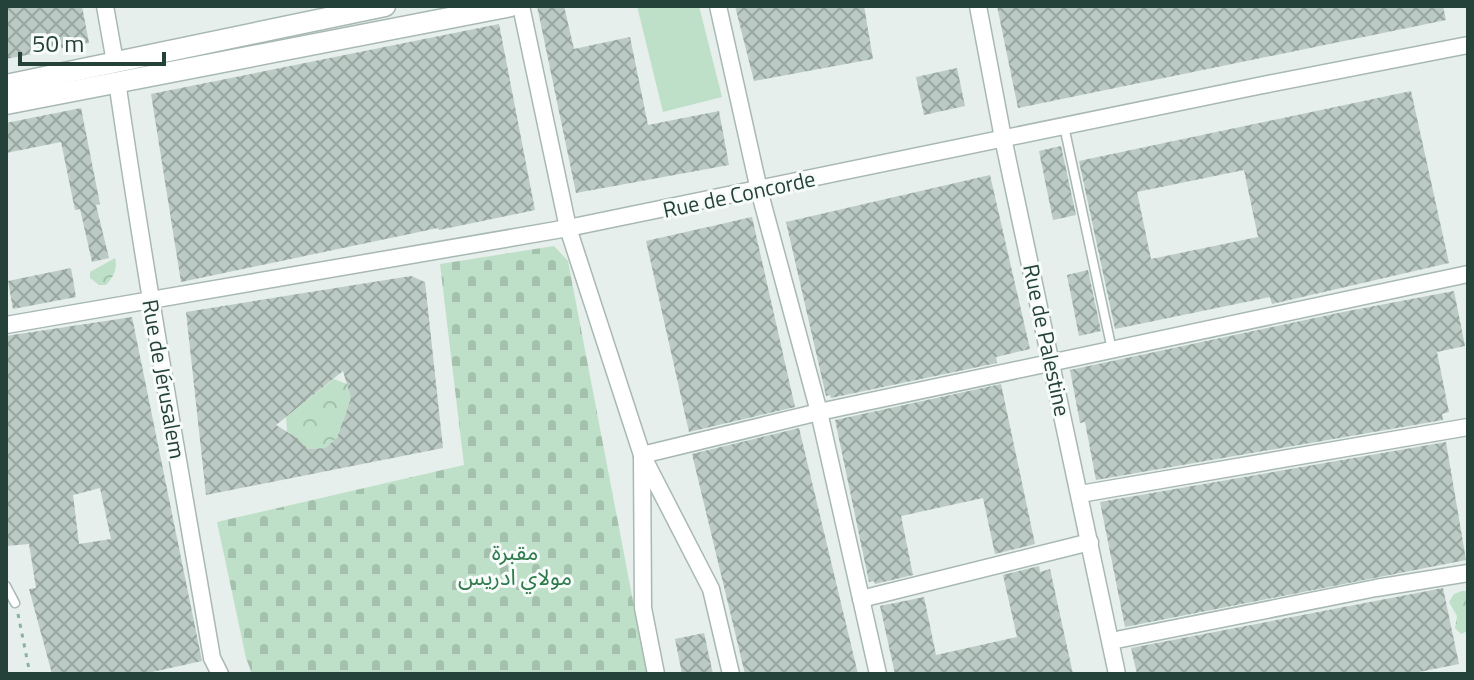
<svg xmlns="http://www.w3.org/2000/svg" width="1474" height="680" font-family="'Titillium Web','Noto Sans Arabic',sans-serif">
<defs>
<pattern id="forest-crowns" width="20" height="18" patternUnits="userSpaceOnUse" patternTransform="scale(2)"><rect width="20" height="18" fill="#bfe0c8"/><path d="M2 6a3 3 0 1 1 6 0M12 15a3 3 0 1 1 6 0" fill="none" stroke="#a4c1ad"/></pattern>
<pattern id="cemetery-stones" width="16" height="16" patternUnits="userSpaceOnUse" patternTransform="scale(2)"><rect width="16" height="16" fill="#bfe0c8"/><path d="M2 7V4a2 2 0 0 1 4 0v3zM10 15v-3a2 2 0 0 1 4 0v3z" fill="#a4c1ad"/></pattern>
<pattern id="building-cross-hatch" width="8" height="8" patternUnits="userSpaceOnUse" patternTransform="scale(2)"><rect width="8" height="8" fill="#bbcac4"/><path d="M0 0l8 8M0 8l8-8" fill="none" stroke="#98a6a0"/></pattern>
</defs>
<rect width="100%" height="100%" fill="#e6efeb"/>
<g fill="url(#forest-crowns)">
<path d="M115 258C118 268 113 278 106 285H99L90 278V272Z"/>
<polygon points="334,379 347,384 351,398 337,438 325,448 308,449 287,431 286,417"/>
<polygon points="1462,591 1468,591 1468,631 1461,634 1455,628 1457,616 1449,602 1454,594"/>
</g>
<polygon fill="url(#cemetery-stones)" points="554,246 568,261 647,674 252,674 246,658 217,522 464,465 440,264"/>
<polygon fill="#bfe0c8" points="637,6 699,6 722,97 663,112"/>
<g fill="url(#building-cross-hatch)" fill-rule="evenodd">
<polygon points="6,6 82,6 89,43 6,59"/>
<polygon points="537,6 564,6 574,49 630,37 648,125 719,111 729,165 576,193"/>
<polygon points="735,6 864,6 873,59 754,81"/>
<polygon points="997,6 1443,6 1446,20 1018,108"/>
<polygon points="499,24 535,210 439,230 438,228 181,282 151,94"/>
<polygon points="957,68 965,106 924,115 916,77"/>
<path d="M1411 91 1449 263 1272 304 1270 297 1115 329 1079 161ZM1244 170 1258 237 1151 259 1137 192Z"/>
<polygon points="81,108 100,204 96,205 109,258 92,262 80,209 75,210 61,142 6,153 6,123"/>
<polygon points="1061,146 1076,215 1053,220 1039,151"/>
<polygon points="990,175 1030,349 996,357 997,363 831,398 830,395 826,396 786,222"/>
<polygon points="752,217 795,407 689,432 646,241"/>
<polygon points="71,268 76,297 13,309 8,281"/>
<polygon points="1088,270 1101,331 1079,336 1067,275"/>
<path d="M411 276 425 282 443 448 206 495 186 312ZM343 371 351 398 337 438 325 448 308 449 297 438 276 425Z"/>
<polygon points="1454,291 1465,346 1437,352 1449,412 1442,414 1443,420 1096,480 1085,422 1080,423 1070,370 1343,312"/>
<path d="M132 317 202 661 143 674H52L29 589 36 588 29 544 6 546V336ZM100 488 111 539 79 544 73 495Z"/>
<polygon points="1001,384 1035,544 995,554 983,498 901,516 913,575 875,584 874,581 869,582 835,420"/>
<polygon points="799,428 858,674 745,674 692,454"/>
<polygon points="1446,442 1466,560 1125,627 1100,502"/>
<polygon points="1039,566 1040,572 1050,569 1073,674 895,674 880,606 924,597 936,655 1017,637 1003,575"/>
<polygon points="1443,588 1459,664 1409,674 1137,674 1131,648"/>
<polygon points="704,633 713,674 682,674 675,639"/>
</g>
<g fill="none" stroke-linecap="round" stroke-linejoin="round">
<g stroke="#a8b8b2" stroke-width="11">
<g id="service">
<polyline points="1064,126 1112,350"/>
<polyline points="6,586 15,603"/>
</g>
</g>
<g stroke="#a8b8b2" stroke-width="19">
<g id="minor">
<polyline points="105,6 115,62"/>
<polyline points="521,6 568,228 642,455 711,589 731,674"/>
<polyline points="718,6 759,190 819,412 878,674"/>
<polyline points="978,6 1003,138 1117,674"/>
<path d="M117 81C145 274 179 466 212 658L220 674"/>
<polyline points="6,325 568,228 1258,86 1468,45"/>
<polyline points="1080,494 1468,427"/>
<polyline points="861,599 1090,542"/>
<polyline points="1111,641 1376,588 1468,573"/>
<polyline points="656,674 643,608 642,455 819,412 1468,274"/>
</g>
</g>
<g stroke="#a8b8b2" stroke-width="23">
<g id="tertiary">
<polyline points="6,85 385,6"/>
<polyline points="6,104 511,6"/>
</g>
</g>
<polyline stroke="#86b3a5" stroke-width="3" stroke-dasharray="4 6" stroke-linecap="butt" points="18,614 30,674"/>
<use href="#service" stroke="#fff" stroke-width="8"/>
<use href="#minor" stroke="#fff" stroke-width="16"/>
<use href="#tertiary" stroke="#fff" stroke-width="20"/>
</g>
<g text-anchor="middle" stroke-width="6" stroke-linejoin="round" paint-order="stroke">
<g font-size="22" fill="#24423a" stroke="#f7fbf9">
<text transform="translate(739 194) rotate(-12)" y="8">Rue de Concorde</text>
<text transform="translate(1047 340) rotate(78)" y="8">Rue de Palestine</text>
<text transform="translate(164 379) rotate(80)" y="8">Rue de Jérusalem</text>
</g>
<g font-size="22" fill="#2d7a4b" stroke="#f7fbf9">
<text x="515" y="560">مقبرة<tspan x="515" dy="25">مولاي ادريس</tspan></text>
</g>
</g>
<rect width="1474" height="680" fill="none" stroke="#24423a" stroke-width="16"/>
<path d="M20 52v12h144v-12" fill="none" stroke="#24423a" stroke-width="4"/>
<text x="32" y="52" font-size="24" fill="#24423a" stroke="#f7fbf9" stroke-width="6" paint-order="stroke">50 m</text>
</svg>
